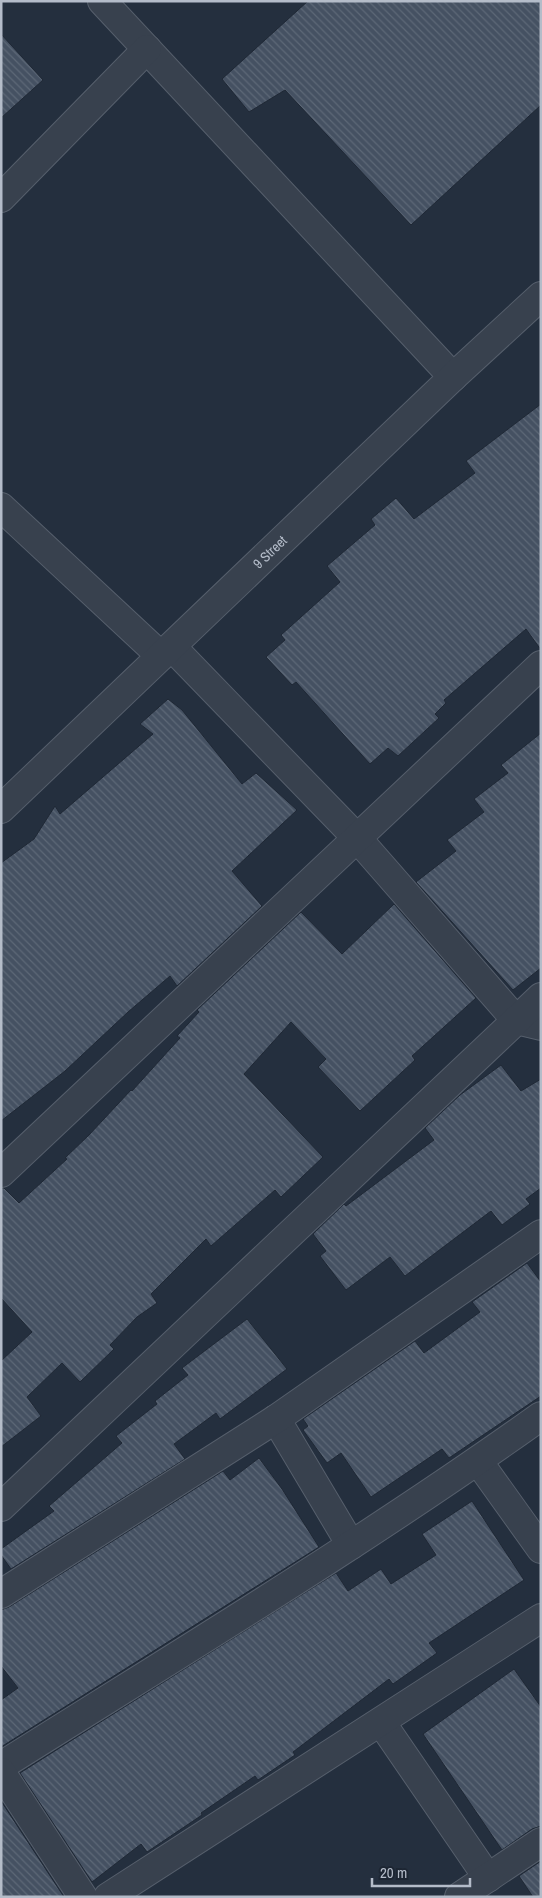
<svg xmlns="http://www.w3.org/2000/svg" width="542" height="1898" font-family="'Archivo Narrow',sans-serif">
<defs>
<pattern id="building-back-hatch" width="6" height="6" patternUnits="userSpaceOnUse" patternTransform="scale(1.25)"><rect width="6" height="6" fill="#455162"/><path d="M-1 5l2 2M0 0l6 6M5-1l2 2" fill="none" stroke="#5d6877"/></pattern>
</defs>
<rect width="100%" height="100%" fill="#242f3e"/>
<g fill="url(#building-back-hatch)" stroke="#1f2835">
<polygon points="308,1 541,1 541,105 411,225 285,90 249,112 222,79"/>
<polygon points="1,34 43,80 1,118"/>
<polygon points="541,404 541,650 526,629 444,700 446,703 435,714 439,718 398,756 388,748 370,764 296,682 292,685 266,657 285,640 281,635 340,582 327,566 375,525 371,519 396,498 414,519 475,473 466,461"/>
<polygon points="168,699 182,710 242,784 256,773 297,810 232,871 262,906 177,986 170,976 128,1012 65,1071 1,1121 1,863 34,839 55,806 60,814 153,734 140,724"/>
<polygon points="541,733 541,968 513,990 416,882 456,851 447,840 484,812 474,799 508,773 501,765"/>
<polygon points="394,904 476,998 412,1056 415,1060 360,1111 318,1067 326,1059 291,1022 244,1074 323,1157 281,1197 275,1190 211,1246 206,1239 151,1294 157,1303 137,1317 110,1345 114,1349 80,1382 62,1363 27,1397 41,1416 1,1447 1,1361 32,1332 1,1298 1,1188 4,1188 19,1203 67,1159 65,1158 89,1135 131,1090 132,1091 180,1038 177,1036 199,1012 197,1010 301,912 342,954"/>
<polygon points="501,1065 521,1091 541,1079 541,1188 526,1199 530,1204 502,1225 491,1211 405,1276 390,1257 346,1290 320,1256 326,1251 313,1234 344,1204 346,1206 434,1140 425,1128 460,1095"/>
<polygon points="527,1263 541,1282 541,1396 449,1458 442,1449 371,1497 341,1453 327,1463 303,1430 308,1426 303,1419 415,1341 424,1353 480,1312 472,1302"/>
<polygon points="247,1319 287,1369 220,1419 216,1413 174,1444 185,1459 11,1569 1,1555 1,1549 54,1511 49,1506 122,1443 116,1436 157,1404 155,1401 188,1375 182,1368"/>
<polygon points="259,1458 282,1489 319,1547 1,1747 1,1700 18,1688 1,1666 1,1610 9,1607 223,1471 230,1480"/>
<polygon points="472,1501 524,1580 429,1643 437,1653 393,1684 389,1679 293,1752 295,1755 258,1780 255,1776 201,1813 202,1815 147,1852 141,1844 92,1882 20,1773 336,1573 348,1591 381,1569 391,1584 436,1555 422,1534"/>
<polygon points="514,1669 541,1707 541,1826 532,1829 502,1850 423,1734"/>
<polygon points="1,1801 64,1897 1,1897"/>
<polygon points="541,1861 541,1897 533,1897 519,1876"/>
</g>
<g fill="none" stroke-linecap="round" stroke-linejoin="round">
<g stroke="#565f6c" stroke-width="30">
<g id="minor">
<polyline points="102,1 453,377"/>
<polyline points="1,198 147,49"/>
<polyline points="1,507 161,656"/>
<polyline points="172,647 357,838 516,1020 541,1026"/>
<path id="s1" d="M1 809 453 377 541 296"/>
<polyline points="1,1173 541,665"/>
<polyline points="276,1419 351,1545"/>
<polyline points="478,1461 541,1549"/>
<polyline points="1,1507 541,997"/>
<polyline points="1,1594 276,1419 541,1234"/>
<polyline points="381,1722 488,1878"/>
<path d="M1 1766C182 1652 366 1541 541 1416"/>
<polyline points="1,1772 83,1897"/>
<polyline points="108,1897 541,1618"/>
<polyline points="459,1897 541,1842"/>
</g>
</g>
<use href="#minor" stroke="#38414e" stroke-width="28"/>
</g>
<g text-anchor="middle" stroke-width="4" stroke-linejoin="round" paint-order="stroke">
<g font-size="14" fill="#b4bcc9" stroke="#1d2633">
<text dy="5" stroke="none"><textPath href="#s1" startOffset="372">9 Street</textPath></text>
</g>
</g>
<rect width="542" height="1898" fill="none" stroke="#b4bcc9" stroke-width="5"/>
<path d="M372 1878v8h98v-8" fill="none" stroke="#b4bcc9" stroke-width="2.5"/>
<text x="380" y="1878" font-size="15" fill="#b4bcc9" stroke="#1d2633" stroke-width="4" paint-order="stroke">20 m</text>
</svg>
